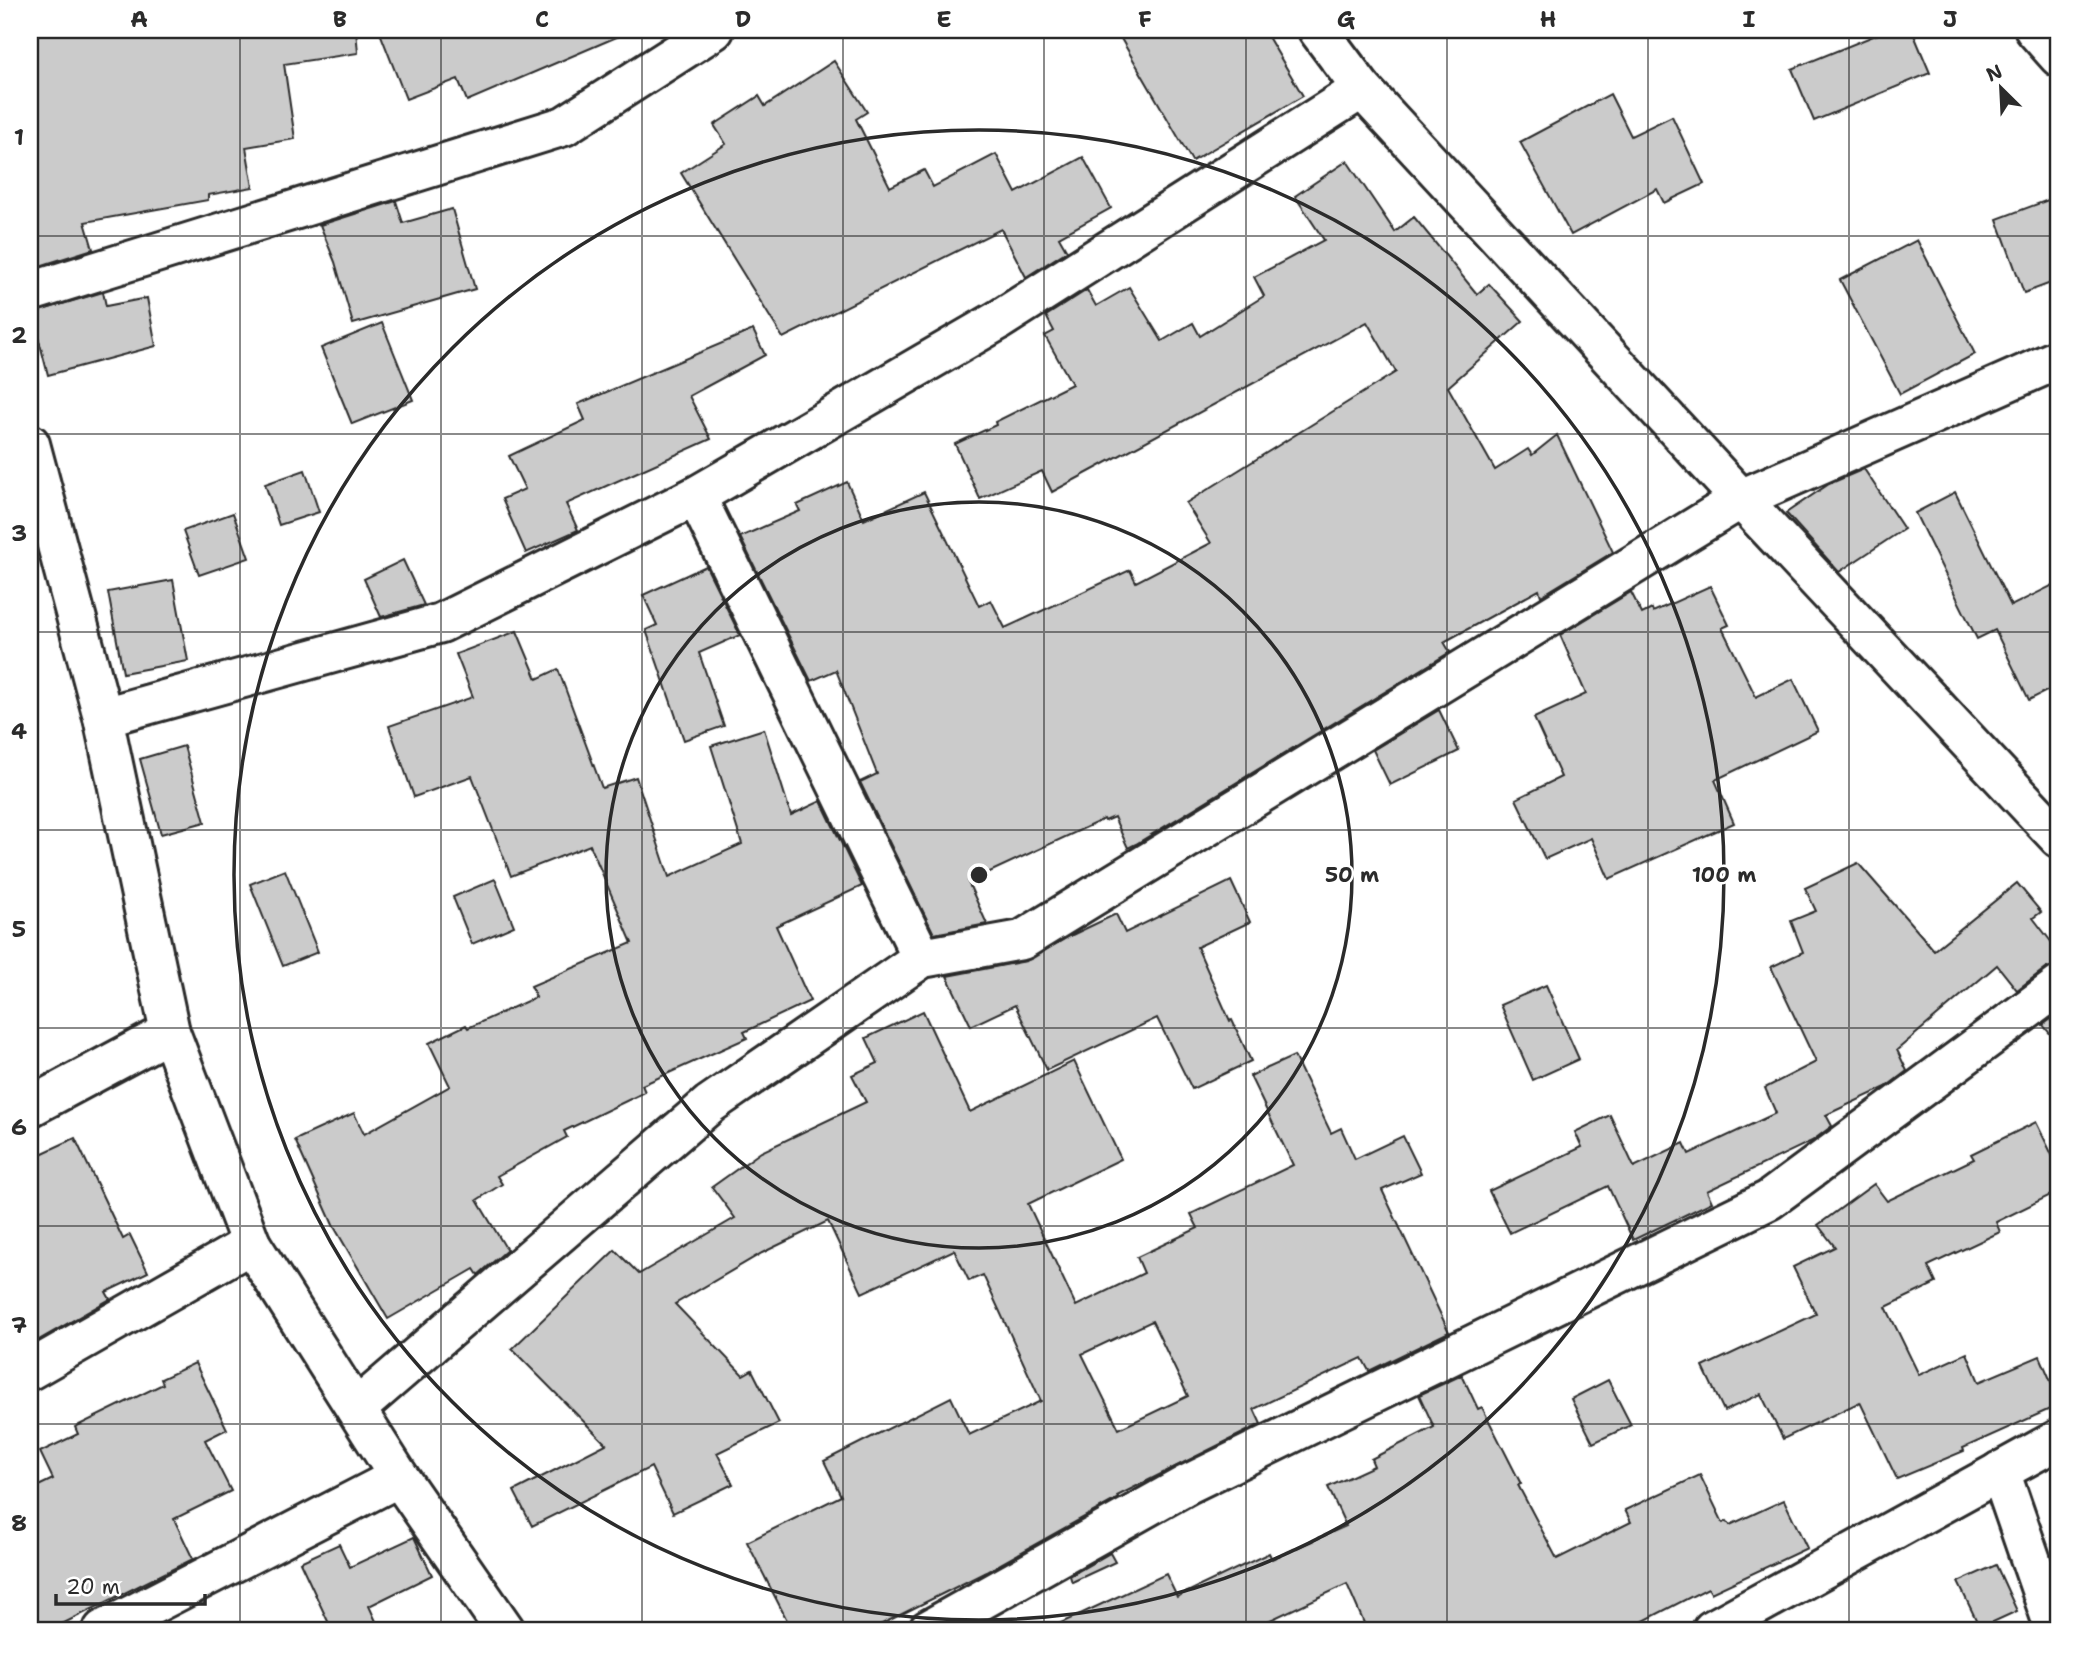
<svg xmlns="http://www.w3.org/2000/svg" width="2089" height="1660" font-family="'Shantell Sans',sans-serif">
<rect width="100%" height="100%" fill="#fff"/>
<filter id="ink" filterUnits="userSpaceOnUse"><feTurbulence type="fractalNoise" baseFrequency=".0143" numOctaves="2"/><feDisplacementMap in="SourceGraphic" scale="14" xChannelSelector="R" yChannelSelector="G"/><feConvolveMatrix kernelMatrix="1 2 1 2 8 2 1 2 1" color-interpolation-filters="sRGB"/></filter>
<g filter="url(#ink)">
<g fill="#cbcbcb" stroke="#2b2b2b" stroke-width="2" fill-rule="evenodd">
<polygon points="30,30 356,30 358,53 284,64 295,139 246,147 253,187 208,195 208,200 85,222 93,249 30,269"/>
<polygon points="379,30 633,30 467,101 458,79 406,99"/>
<polygon points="1116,30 1264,30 1303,96 1192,161"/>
<polygon points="1888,30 1912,30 1930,73 1814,121 1792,69"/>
<polygon points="834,61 867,112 856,119 890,187 924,170 933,187 996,154 1016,193 1083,157 1111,208 1059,237 1067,251 1026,277 1001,229 783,338 681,173 726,144 714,125 759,96 765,106"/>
<polygon points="1610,94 1631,136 1672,116 1704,184 1664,203 1657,189 1571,235 1520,142"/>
<polygon points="1347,161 1395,232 1414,217 1477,294 1489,284 1523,321 1448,387 1495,470 1528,449 1532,455 1557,435 1613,552 1541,596 1539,590 1444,642 1450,652 1136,844 1128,848 1114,817 1105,821 1104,819 968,882 987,924 934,934 860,782 877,774 836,670 811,681 740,537 800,511 797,505 847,482 864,520 924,492 979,606 991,600 1005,628 1130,570 1136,582 1211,543 1186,503 1396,372 1367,322 1052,492 1042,471 980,499 955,444 996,425 995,422 1072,384 1045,336 1054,331 1046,316 1087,290 1096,306 1129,287 1162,341 1193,323 1200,336 1264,296 1254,277 1324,240 1295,196"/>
<polygon points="2059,196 2059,280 2024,293 1997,219"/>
<polygon points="396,201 403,223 452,209 475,289 353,324 335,262 320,225"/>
<polygon points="1917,240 1975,354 1900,394 1840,280"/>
<polygon points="103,292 106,306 147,298 156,346 48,375 32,313"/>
<polygon points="382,323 413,400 352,424 321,348"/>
<polygon points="753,330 765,355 689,396 711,439 566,504 578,530 526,553 502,499 525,489 509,456 585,420 578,404"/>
<polygon points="1864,469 1904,529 1839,572 1786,513 1829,484"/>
<polygon points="305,470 319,512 279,525 265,484"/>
<polygon points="1955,492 2011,606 2059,582 2059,685 2029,700 1995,630 1977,639 1915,513"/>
<polygon points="233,513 249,558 199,575 183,531"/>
<polygon points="403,560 424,605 381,617 364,579"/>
<polygon points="706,566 740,635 699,653 724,726 684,740 646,630 657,625 643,595"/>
<polygon points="173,580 188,661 123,673 108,592"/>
<polygon points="1710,586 1729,625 1722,628 1756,697 1793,679 1818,731 1715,780 1734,823 1609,879 1591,838 1545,859 1516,799 1561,777 1534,718 1586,694 1560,635 1631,592 1642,614 1652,609 1653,612"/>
<polygon points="517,631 537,679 558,669 602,788 636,777 669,877 742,844 711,746 764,729 791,815 821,801 862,886 776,926 810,1001 744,1032 747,1038 642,1085 645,1092 564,1131 567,1137 497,1176 502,1184 477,1200 507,1250 478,1275 474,1269 388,1319 333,1225 295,1140 354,1113 364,1134 450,1086 429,1043 466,1025 468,1028 536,997 531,986 632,943 590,845 511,876 472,776 414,797 389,726 473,697 456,654"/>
<polygon points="1439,710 1459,751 1390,785 1373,750"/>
<polygon points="184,746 205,822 161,834 140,759"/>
<polygon points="1858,863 1934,950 2017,883 2041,912 2033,918 2059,952 2059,965 2046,968 2017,990 1997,965 1897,1050 1907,1071 1886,1087 1826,1115 1832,1126 1812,1141 1707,1191 1712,1202 1633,1240 1608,1186 1510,1233 1489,1191 1582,1147 1575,1132 1610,1115 1634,1167 1684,1143 1689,1154 1776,1113 1765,1088 1816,1062 1771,967 1803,952 1791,921 1816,911 1805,888"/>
<polygon points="285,870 318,952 283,966 250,884"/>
<polygon points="495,879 514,926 472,944 453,897"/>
<polygon points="1231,881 1250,922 1197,947 1230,1021 1232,1020 1251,1061 1192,1089 1157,1018 1047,1070 1015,1005 971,1026 947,976 1026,961 1070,936 1116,914 1125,933"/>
<polygon points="1546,985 1579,1059 1533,1080 1500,1005"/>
<path d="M923 1011 970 1112 1074 1061 1121 1159 1028 1204 1076 1306 1144 1273 1137 1257 1198 1228 1191 1214 1293 1165 1250 1076 1294 1056 1331 1133 1341 1128 1355 1159 1403 1136 1421 1173 1382 1190 1449 1332 1369 1371 1362 1358 1254 1409 1261 1424 1117 1496 1118 1498 986 1572 870 1630H792L747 1542 841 1496 824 1461 951 1397 969 1435 1041 1401 983 1275 969 1281 954 1250 862 1293 828 1221 762 1253 675 1304 743 1375 752 1370 779 1423 717 1453 733 1484 673 1513 651 1467 532 1526 514 1491 606 1444 512 1349 615 1250 639 1274 735 1218 712 1187 761 1152 866 1102 852 1075 878 1063 866 1038ZM1152 1321 1188 1396 1119 1429 1082 1354Z"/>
<polygon points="2059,1013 2059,1045 2043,1025"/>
<polygon points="2036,1122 2059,1169 2059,1191 1996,1222 2000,1232 1928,1266 1936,1283 1886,1307 1919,1375 1967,1353 1979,1382 2040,1356 2059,1400 2059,1405 1963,1448 1964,1451 1897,1479 1860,1402 1783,1439 1761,1394 1724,1411 1703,1367 1816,1314 1793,1267 1835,1247 1818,1225 1874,1184 1887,1201 1974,1159 1971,1154"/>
<polygon points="75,1138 123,1239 130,1235 148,1272 106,1292 110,1299 30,1345 30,1159"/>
<polygon points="195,1363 227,1429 205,1440 231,1491 174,1519 193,1559 50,1630 30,1630 30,1490 53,1479 40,1452 78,1434 75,1427 163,1384 161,1379"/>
<polygon points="1462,1375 1478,1409 1482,1407 1521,1484 1518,1485 1557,1559 1631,1522 1625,1510 1700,1475 1723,1523 1727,1521 1730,1525 1784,1500 1807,1548 1711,1593 1708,1588 1626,1630 1367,1630 1347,1584 1249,1630 1046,1630 1166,1574 1177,1597 1269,1553 1272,1559 1346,1526 1328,1487 1374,1466 1371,1459 1434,1427 1419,1395"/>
<polygon points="1608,1380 1631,1425 1593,1443 1571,1399"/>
<polygon points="414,1537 432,1575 369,1606 380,1630 332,1630 300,1562 339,1544 350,1567"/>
<polygon points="1110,1553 1115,1562 1072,1582 1070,1576"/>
<polygon points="1996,1565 2017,1611 1980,1628 1958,1582"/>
</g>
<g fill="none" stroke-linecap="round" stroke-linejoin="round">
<g stroke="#2b2b2b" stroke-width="44">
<g id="minor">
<polyline points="1318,30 1362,89 1741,499 2059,838"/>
<polyline points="2035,30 2059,57"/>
<polyline points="30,292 564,126 714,30"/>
<polyline points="30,444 103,717 170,1032 251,1244 399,1477 505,1630"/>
<polyline points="696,496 922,958"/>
<polyline points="103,717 441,623 696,496 999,320 1362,89"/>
<polyline points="30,1107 170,1032"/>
<polyline points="30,1370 251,1244"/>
<polyline points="356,1409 710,1104 922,958 1022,940 1741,499 2059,359"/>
<polyline points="2000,1471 2055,1630"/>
<polyline points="103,1630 399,1477"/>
<polyline points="928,1630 1186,1485 1769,1200 2059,986"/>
<polyline points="1712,1630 2059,1439"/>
</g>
</g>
<use href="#minor" stroke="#fff" stroke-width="38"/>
</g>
</g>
<path fill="none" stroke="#2b2b2b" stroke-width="2" stroke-opacity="0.55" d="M240 30V1630M441 30V1630M642 30V1630M843 30V1630M1044 30V1630M1246 30V1630M1447 30V1630M1648 30V1630M1849 30V1630M30 236H2059M30 434H2059M30 632H2059M30 830H2059M30 1028H2059M30 1226H2059M30 1424H2059"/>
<g fill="none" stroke="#2b2b2b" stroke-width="3.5">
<circle cx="979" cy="875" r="373"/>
<circle cx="979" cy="875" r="745"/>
</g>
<circle cx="979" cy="875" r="10" fill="#2b2b2b" stroke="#fff" stroke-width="3.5"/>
<g font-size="21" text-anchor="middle" font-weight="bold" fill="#2b2b2b" stroke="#fff" stroke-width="5" stroke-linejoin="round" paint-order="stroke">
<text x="1352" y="882">50 m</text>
<text x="1724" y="882">100 m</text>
</g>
<rect width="2089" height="1660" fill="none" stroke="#fff" stroke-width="77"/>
<g transform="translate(2001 88) rotate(336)" stroke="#ffffff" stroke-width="5" paint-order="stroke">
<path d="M0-5L12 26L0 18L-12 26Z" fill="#2b2b2b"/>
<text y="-10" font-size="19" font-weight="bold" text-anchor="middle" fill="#2b2b2b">N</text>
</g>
<path d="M56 1594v10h149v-10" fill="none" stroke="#2b2b2b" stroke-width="3.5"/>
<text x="66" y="1594" font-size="21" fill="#2b2b2b" stroke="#ffffff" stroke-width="5" paint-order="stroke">20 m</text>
<rect x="38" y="38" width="2012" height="1584" fill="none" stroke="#2b2b2b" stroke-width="2.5"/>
<g font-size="23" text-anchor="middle" font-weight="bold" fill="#2b2b2b">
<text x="139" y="27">A</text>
<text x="340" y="27">B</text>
<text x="542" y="27">C</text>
<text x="743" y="27">D</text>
<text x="944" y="27">E</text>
<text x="1145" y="27">F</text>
<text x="1346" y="27">G</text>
<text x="1548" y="27">H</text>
<text x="1749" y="27">I</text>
<text x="1950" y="27">J</text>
<text x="19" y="145">1</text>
<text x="19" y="343">2</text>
<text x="19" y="541">3</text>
<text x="19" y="739">4</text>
<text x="19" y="937">5</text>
<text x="19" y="1135">6</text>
<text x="19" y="1333">7</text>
<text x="19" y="1531">8</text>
</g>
</svg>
